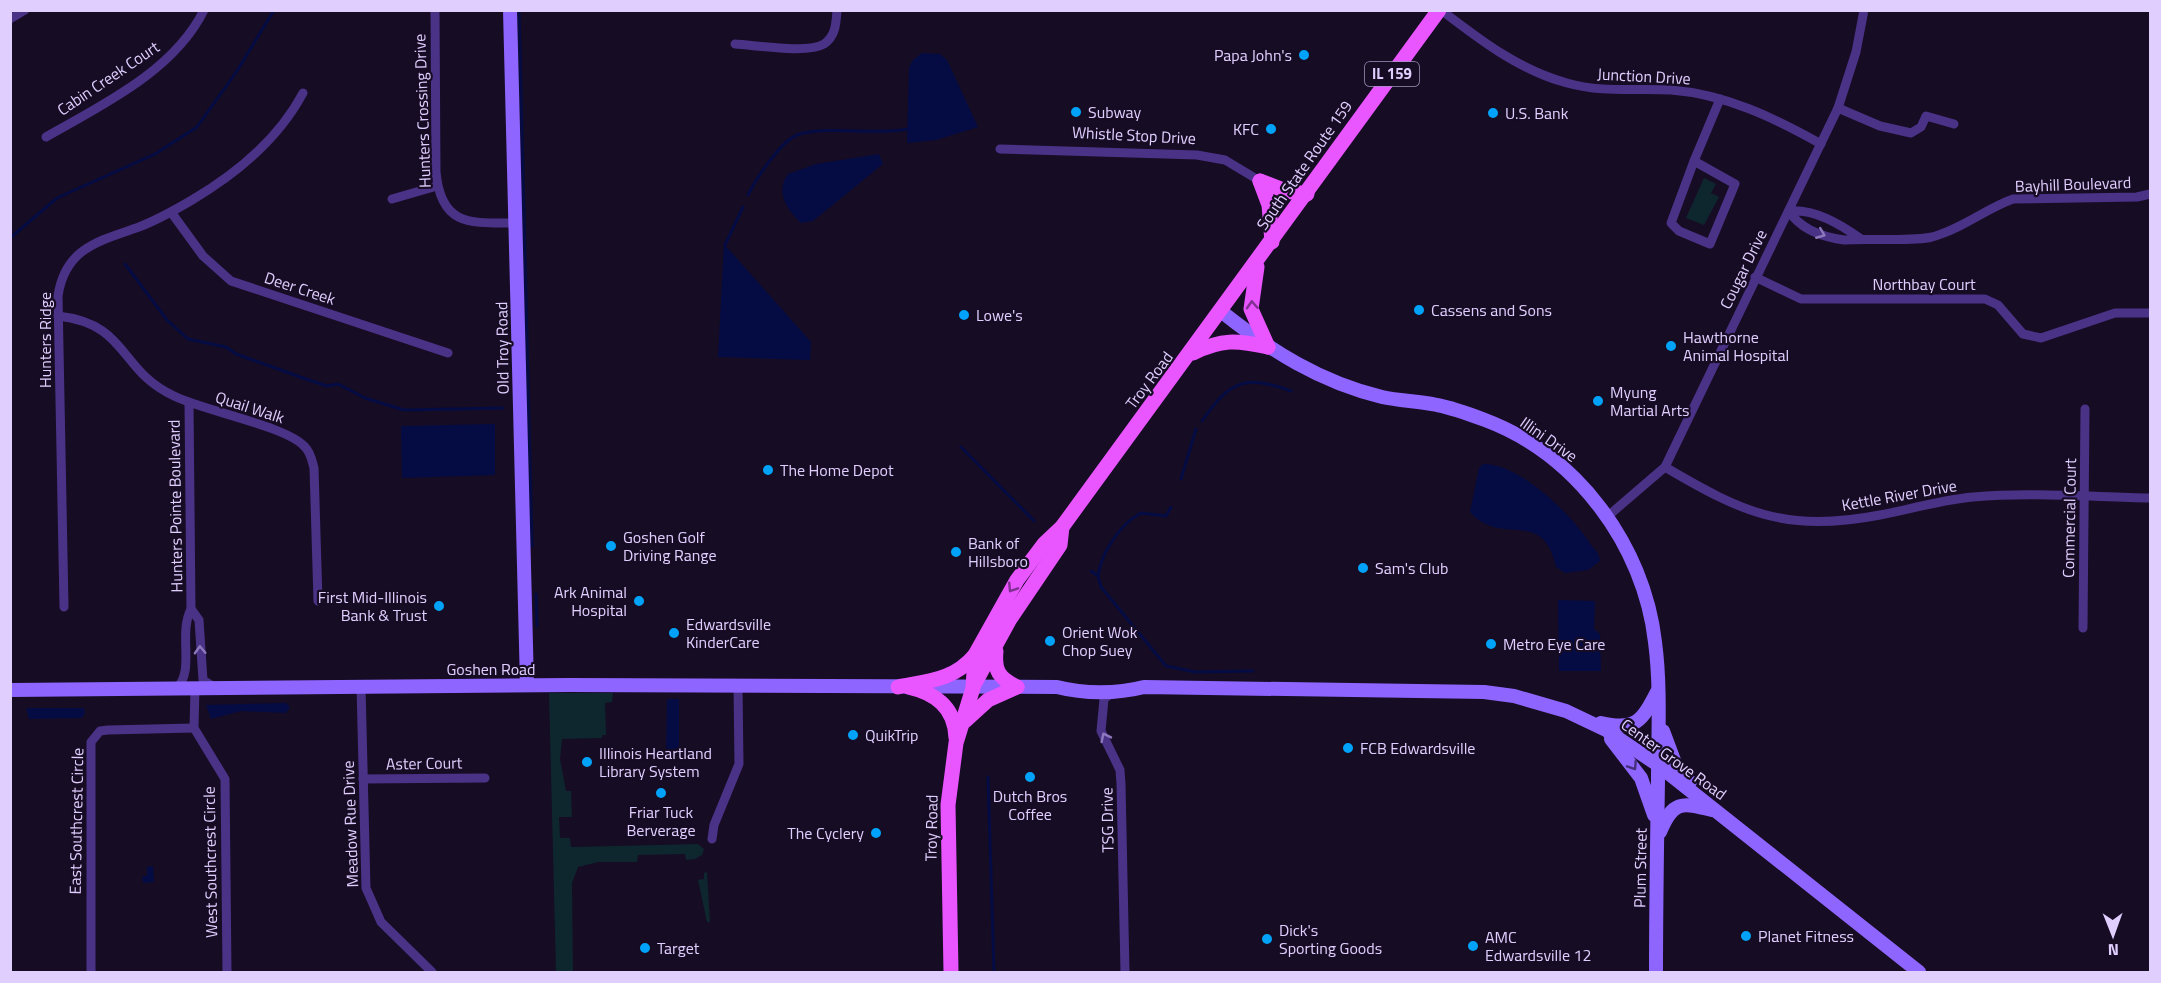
<svg xmlns="http://www.w3.org/2000/svg" width="2161" height="983" font-family="'Titillium Web',sans-serif">
<rect width="100%" height="100%" fill="#160c24"/>
<g fill="#0e272e">
<polygon points="1704,178 1716,184 1711,193 1719,197 1704,225 1686,218"/>
<polygon points="549,693 613,693 612,702 605,703 606,735 602,735 602,738 562,739 560,759 566,791 571,791 572,817 559,817 560,838 570,838 571,847 698,844 704,849 702,855 695,859 686,860 685,854 638,855 637,862 598,862 578,867 572,883 573,972 556,972"/>
<polygon points="707,872 710,922 707,922 698,880 704,879 704,873"/>
</g>
<g fill="#050c44">
<polygon points="922,53 940,54 947,60 978,127 936,140 907,143 909,68 912,61"/>
<path d="M879 154 883 164 813 221 801 223C787 210 775 192 788 174L816 164Z"/>
<polygon points="724,244 811,342 810,360 718,357"/>
<polygon points="495,424 495,475 402,478 401,426"/>
<path d="M1483 464C1519 463 1571 514 1589 542 1594 550 1599 551 1600 561L1588 570 1565 573 1556 567C1543 506 1501 548 1470 512L1479 468Z"/>
<polygon points="1558,600 1595,601 1594,629 1600,634 1601,671 1559,671"/>
<polygon points="667,699 679,699 679,754 666,754"/>
<polygon points="286,703 290,707 286,713 241,711 211,719 206,705"/>
<polygon points="26,708 84,708 85,713 82,718 29,719"/>
<polygon points="153,866 154,882 143,883 142,876 147,876 147,867"/>
</g>
<g fill="none" stroke-linecap="round" stroke-linejoin="round">
<g stroke="#050c44" stroke-width="3">
<polyline points="519,10 532,546"/>
<path d="M748 195C756 179 780 142 797 135 822 125 875 136 908 129"/>
<polyline points="10,238 57,198 155,154 197,127 237,71 274,10"/>
<polyline points="725,245 743,207"/>
<polyline points="125,264 167,320 188,339 226,347 236,354 303,378 327,386 338,384 365,398 404,410 503,408"/>
<path d="M1202 421C1230 381 1244 374 1291 391"/>
<polyline points="961,447 1034,521"/>
<polyline points="1181,479 1196,429"/>
<polyline points="1091,571 1098,576 1101,587 1166,666 1195,672 1253,671"/>
<path d="M1098 576C1101 553 1120 524 1141 513L1166 516 1171 507"/>
<polyline points="536,594 537,626"/>
<polyline points="988,777 994,972"/>
</g>
<g stroke="#4a3287" stroke-width="9">
<path d="M435 10 436 172C441 227 471 223 516 223"/>
<path d="M1441 10C1480 40 1519 70 1567 83 1602 93 1636 88 1671 90 1725 94 1775 118 1821 144"/>
<polyline points="10,19 25,10"/>
<path d="M735 44C755 45 808 54 824 44 836 36 836 23 837 10"/>
<polyline points="1838,108 1880,126 1911,133 1921,127 1926,116 1954,124"/>
<path d="M46 137C102 105 174 71 204 10"/>
<polyline points="1000,149 1197,155 1225,160 1260,181"/>
<polygon points="1694,161 1735,184 1710,244 1679,231 1671,223"/>
<polyline points="1694,161 1720,99"/>
<polyline points="392,199 437,186"/>
<polyline points="171,212 203,256 231,281 448,353"/>
<path d="M1861 239C1840 224 1815 209 1789 211 1801 230 1822 237 1844 240 1869 238 1911 242 1932 237 1962 229 1985 209 2013 199L2137 197 2150 194"/>
<polyline points="1755,277 1801,299 1985,299 1998,305 2023,334 2041,338 2115,313 2150,313"/>
<path d="M58 316C129 324 118 370 174 396 204 411 287 426 305 447 311 453 312 461 314 468L318 601"/>
<path d="M1665 467C1743 513 1786 533 1880 515 1911 509 1941 500 1973 497 2031 492 2092 497 2150 498"/>
<polyline points="1608,516 1665,467 1838,108 1856,52 1864,10"/>
<path d="M64 607 58 296C65 248 99 241 139 227 157 220 175 210 192 200 236 174 279 138 303 93"/>
<polyline points="191,609 199,620 203,680 214,687"/>
<polyline points="2083,628 2085,409"/>
<polyline points="361,686 366,888 381,922 432,972"/>
<path d="M177 688C195 670 178 634 191 609L189 403"/>
<polyline points="195,688 194,728 225,779 227,972"/>
<polyline points="1112,693 1104,699 1101,731 1120,770 1121,784 1125,972"/>
<polyline points="363,779 485,778"/>
<polyline points="712,839 714,825 739,764 738,686"/>
<polyline points="91,972 91,742 100,731 108,730 194,728"/>
</g>
<g stroke="#8f65ff" stroke-width="14">
<polyline points="510,10 527,685"/>
<path d="M1222 312C1271 351 1320 382 1382 397 1400 401 1419 401 1437 405 1453 408 1469 414 1485 420 1576 454 1644 545 1655 642 1661 687 1658 734 1658 780 1657 844 1656 908 1656 972"/>
<path d="M10 690 569 685 1057 687C1084 694 1117 694 1144 687L1484 692 1514 696 1566 711 1606 730 1658 765 1919 972"/>
<path d="M1601 723C1636 731 1642 721 1657 692"/>
<polyline points="1663,731 1675,763 1690,782"/>
<polyline points="1611,739 1641,778 1654,815"/>
<path d="M1660 832C1673 801 1681 802 1712 810"/>
</g>
<g stroke="#e955ff" stroke-width="15">
<polyline points="1260,181 1269,205 1272,242"/>
<polyline points="1260,181 1286,191 1307,194"/>
<polyline points="1257,267 1251,309 1268,347"/>
<path d="M1193 353C1222 339 1236 340 1268 347"/>
<path d="M996 651C994 671 999 678 1017 687"/>
<polyline points="975,683 1010,619 1060,545 1062,527"/>
<path d="M898 687C929 681 954 680 975 655"/>
<path d="M908 687C935 693 955 707 956 738"/>
<polyline points="965,721 988,700 1017,687"/>
<polyline points="951,972 948,805 956,743 973,688 975,655 1017,580 1044,544 1062,527 1439,10"/>
</g>
</g>
<defs><path id="oneway-chevron" d="M-2-3.5L2.5 0L-2 3.5" fill="none" stroke-width="1.6" stroke-linecap="round" stroke-linejoin="round" transform="scale(1.5)"/></defs>
<g stroke="#8e78bd">
<use href="#oneway-chevron" transform="translate(1821 234) rotate(22)"/>
<use href="#oneway-chevron" transform="translate(200 650) rotate(-92)"/>
<use href="#oneway-chevron" transform="translate(1105 737) rotate(-116)"/>
</g>
<g stroke="#803092">
<use href="#oneway-chevron" transform="translate(1252 305) rotate(-93)"/>
<use href="#oneway-chevron" transform="translate(1012 588) rotate(123)"/>
</g>
<use stroke="#46307c" href="#oneway-chevron" transform="translate(1633 766) rotate(57)"/>
<g fill="#00a3f9" stroke="#160c24" stroke-width="2">
<circle cx="1304" cy="55" r="6"/>
<circle cx="1076" cy="112" r="6"/>
<circle cx="1493" cy="113" r="6"/>
<circle cx="1271" cy="129" r="6"/>
<circle cx="1419" cy="310" r="6"/>
<circle cx="964" cy="315" r="6"/>
<circle cx="1671" cy="346" r="6"/>
<circle cx="1598" cy="401" r="6"/>
<circle cx="768" cy="470" r="6"/>
<circle cx="611" cy="546" r="6"/>
<circle cx="956" cy="552" r="6"/>
<circle cx="1363" cy="568" r="6"/>
<circle cx="639" cy="601" r="6"/>
<circle cx="439" cy="606" r="6"/>
<circle cx="674" cy="633" r="6"/>
<circle cx="1050" cy="641" r="6"/>
<circle cx="1491" cy="644" r="6"/>
<circle cx="853" cy="735" r="6"/>
<circle cx="1348" cy="748" r="6"/>
<circle cx="587" cy="762" r="6"/>
<circle cx="1030" cy="777" r="6"/>
<circle cx="661" cy="793" r="6"/>
<circle cx="876" cy="833" r="6"/>
<circle cx="1746" cy="936" r="6"/>
<circle cx="1267" cy="939" r="6"/>
<circle cx="1473" cy="946" r="6"/>
<circle cx="645" cy="948" r="6"/>
</g>
<g text-anchor="middle" stroke-width="4.5" stroke-linejoin="round" paint-order="stroke">
<rect fill="#160c24" stroke="#a394bd" stroke-width="1.5" x="1365" y="62" width="54" height="24" rx="4.5"/>
<g font-size="15" font-weight="bold" fill="#e0ceff">
<text x="1392" y="79">IL 159</text>
</g>
<g font-size="16" fill="#e0ceff" stroke="#160c24" text-anchor="start">
<text x="1292" y="61" text-anchor="end">Papa John's</text>
<text x="1088" y="118">Subway</text>
<text x="1505" y="119">U.S. Bank</text>
<text x="1259" y="135" text-anchor="end">KFC</text>
<text x="1431" y="316">Cassens and Sons</text>
<text x="976" y="321">Lowe's</text>
<text x="1683" y="343">Hawthorne<tspan x="1683" dy="18">Animal Hospital</tspan></text>
<text x="1610" y="398">Myung<tspan x="1610" dy="18">Martial Arts</tspan></text>
<text x="780" y="476">The Home Depot</text>
<text x="623" y="543">Goshen Golf<tspan x="623" dy="18">Driving Range</tspan></text>
<text x="968" y="549">Bank of<tspan x="968" dy="18">Hillsboro</tspan></text>
<text x="1375" y="574">Sam's Club</text>
<text x="627" y="598" text-anchor="end">Ark Animal<tspan x="627" dy="18">Hospital</tspan></text>
<text x="427" y="603" text-anchor="end">First Mid-Illinois<tspan x="427" dy="18">Bank &amp; Trust</tspan></text>
<text x="686" y="630">Edwardsville<tspan x="686" dy="18">KinderCare</tspan></text>
<text x="1062" y="638">Orient Wok<tspan x="1062" dy="18">Chop Suey</tspan></text>
<text x="1503" y="650">Metro Eye Care</text>
<text x="865" y="741">QuikTrip</text>
<text x="1360" y="754">FCB Edwardsville</text>
<text x="599" y="759">Illinois Heartland<tspan x="599" dy="18">Library System</tspan></text>
<text x="1030" y="802" text-anchor="middle">Dutch Bros<tspan x="1030" dy="18">Coffee</tspan></text>
<text x="661" y="818" text-anchor="middle">Friar Tuck<tspan x="661" dy="18">Berverage</tspan></text>
<text x="864" y="839" text-anchor="end">The Cyclery</text>
<text x="1279" y="936">Dick's<tspan x="1279" dy="18">Sporting Goods</tspan></text>
<text x="1758" y="942">Planet Fitness</text>
<text x="1485" y="943">AMC<tspan x="1485" dy="18">Edwardsville 12</tspan></text>
<text x="657" y="954">Target</text>
</g>
<g font-size="16" fill="#e0ceff" stroke="#160c24">
<text transform="translate(1644 76) rotate(3)" y="6">Junction Drive</text>
<text transform="translate(108 78) rotate(-34)" y="6">Cabin Creek Court</text>
<text transform="translate(422 111) rotate(-92)" y="6">Hunters Crossing Drive</text>
<text transform="translate(1134 135) rotate(3)" y="6">Whistle Stop Drive</text>
<text transform="translate(1304 165) rotate(-55)" y="6">South State Route 159</text>
<text transform="translate(2073 184) rotate(-2)" y="6">Bayhill Boulevard</text>
<text transform="translate(1743 269) rotate(-64)" y="6">Cougar Drive</text>
<text x="1924" y="290">Northbay Court</text>
<text transform="translate(300 288) rotate(18)" y="6">Deer Creek</text>
<text transform="translate(45 340) rotate(-90)" y="6">Hunters Ridge</text>
<text transform="translate(502 348) rotate(-91)" y="6">Old Troy Road</text>
<text transform="translate(1149 380) rotate(-53)" y="6">Troy Road</text>
<text transform="translate(250 407) rotate(18)" y="6">Quail Walk</text>
<text transform="translate(1549 439) rotate(35)" y="6">Illini Drive</text>
<text transform="translate(1899 495) rotate(-10)" y="6">Kettle River Drive</text>
<text transform="translate(175 506) rotate(-91)" y="6">Hunters Pointe Boulevard</text>
<text transform="translate(2069 518) rotate(-89)" y="6">Commercial Court</text>
<text x="491" y="675">Goshen Road</text>
<text transform="translate(1674 759) rotate(36)" y="6">Center Grove Road</text>
<text transform="translate(424 763) rotate(-1)" y="6">Aster Court</text>
<text transform="translate(1107 820) rotate(-91)" y="6">TSG Drive</text>
<text transform="translate(76 821) rotate(-89)" y="6">East Southcrest Circle</text>
<text transform="translate(350 824) rotate(-92)" y="6">Meadow Rue Drive</text>
<text transform="translate(931 828) rotate(-89)" y="6">Troy Road</text>
<text transform="translate(210 862) rotate(-91)" y="6">West Southcrest Circle</text>
<text transform="translate(1640 868) rotate(-89)" y="6">Plum Street</text>
</g>
</g>
<rect width="2161" height="983" fill="none" stroke="#e0ceff" stroke-width="24"/>
<g transform="translate(2113 935) rotate(179)" stroke="#160c24" stroke-width="4.5" paint-order="stroke">
<path d="M0-4.5L10 22L0 15L-10 22Z" fill="#e0ceff"/>
<text y="-9" font-size="16" font-weight="bold" text-anchor="middle" fill="#e0ceff">N</text>
</g>
</svg>
